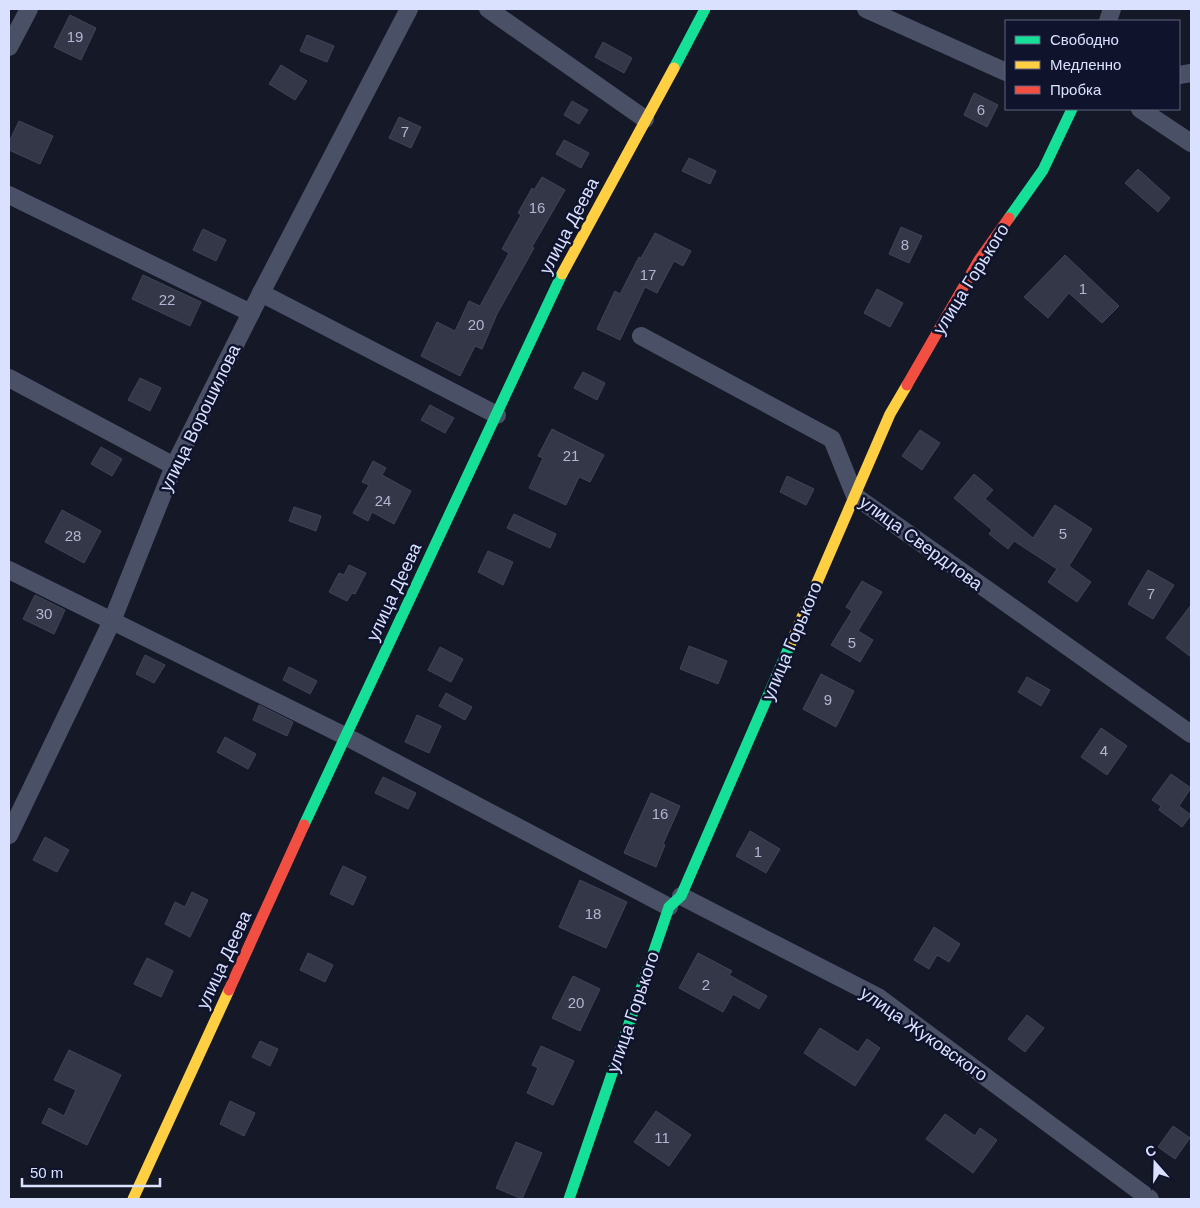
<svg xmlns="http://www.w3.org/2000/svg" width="1200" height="1208" font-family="Arial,sans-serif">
<rect width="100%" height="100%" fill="#151826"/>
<g fill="#343747" stroke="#404458">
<polygon points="70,15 96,28 81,60 54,47"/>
<polygon points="307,35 334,46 327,62 300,51"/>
<polygon points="603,42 632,58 624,73 595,57"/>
<polygon points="281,65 307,81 295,100 269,84"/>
<polygon points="974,93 998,105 987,127 964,115"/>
<polygon points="572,101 588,110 579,124 564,115"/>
<polygon points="399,117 421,127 411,148 389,138"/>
<polygon points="19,121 53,136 40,164 9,150 9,142"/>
<polygon points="564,140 589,153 581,168 556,154"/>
<polygon points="689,158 716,171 710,184 682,171"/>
<polygon points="1138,169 1170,198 1158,212 1125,183"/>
<polygon points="542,177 565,190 532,247 534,248 497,314 482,349 475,346 460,376 421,356 437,322 455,331 469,301 480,306 509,253 502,249 521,215 518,213 532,188 534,190"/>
<polygon points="901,227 922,236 909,263 889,254"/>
<polygon points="203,229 226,240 216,261 193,250"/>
<polygon points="655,233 691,251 683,266 674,261 657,293 645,287 620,340 597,329 615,291 620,294 639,257 641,258"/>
<polygon points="1065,255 1119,306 1102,323 1069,293 1048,318 1024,297"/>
<polygon points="143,275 201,302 190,326 132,299"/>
<polygon points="877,289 903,303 890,327 864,313"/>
<polygon points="583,372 605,383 597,400 574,388"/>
<polygon points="140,378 161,388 150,411 128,400"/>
<polygon points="430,405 454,418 445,433 421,420"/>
<polygon points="552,429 604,455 590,482 579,477 566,505 529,488 543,458 538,456"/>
<polygon points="920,430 940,443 922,470 902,456"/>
<polygon points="101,447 122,459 112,476 91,464"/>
<polygon points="373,461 386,468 382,475 411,491 394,524 372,512 368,521 353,513 369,485 362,482"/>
<polygon points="974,474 993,490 985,499 1033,538 1055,505 1092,529 1069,566 1091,582 1077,602 1048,582 1057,569 1014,541 1008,549 989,534 992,530 954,498"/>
<polygon points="787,476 814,489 806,505 780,492"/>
<polygon points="294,507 321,516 316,531 289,521"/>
<polygon points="62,510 101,531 84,563 45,542"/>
<polygon points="514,514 556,534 550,548 507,528"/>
<polygon points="488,551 513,562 503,585 478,572"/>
<polygon points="349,565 366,573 355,594 352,593 347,601 329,592 339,573 344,575"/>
<polygon points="1148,570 1174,585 1153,619 1128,604"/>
<polygon points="862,581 882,592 858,631 873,640 860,662 831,645 852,611 846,607"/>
<polygon points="35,595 65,610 54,634 23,619"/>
<polygon points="1191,605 1191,657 1166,638"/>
<polygon points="689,646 727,661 718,684 680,669"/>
<polygon points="440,647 463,659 451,682 428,670"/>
<polygon points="145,655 165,665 154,683 136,674"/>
<polygon points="289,667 317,681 310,694 283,680"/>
<polygon points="821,674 854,691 836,727 803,709"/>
<polygon points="1027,677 1050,690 1041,706 1018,692"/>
<polygon points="446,693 472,707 465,720 439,706"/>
<polygon points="259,705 293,722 287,736 253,720"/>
<polygon points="417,715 441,726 429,753 405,742"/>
<polygon points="1101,728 1127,746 1107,775 1081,757"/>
<polygon points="225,737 256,754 248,769 217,752"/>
<polygon points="1171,774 1191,788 1179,806 1191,815 1182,827 1159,810 1161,806 1152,800"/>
<polygon points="383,777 416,793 408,809 375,793"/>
<polygon points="651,793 680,806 663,844 665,845 656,867 624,853"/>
<polygon points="750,831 780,849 766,873 736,856"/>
<polygon points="45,837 69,850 57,872 33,860"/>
<polygon points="343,866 366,877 353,905 330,894"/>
<polygon points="580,880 627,902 606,948 559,927"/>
<polygon points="192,892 208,900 190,937 165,924 175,902 185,907"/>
<polygon points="934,927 960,944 949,962 937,955 929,969 914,960"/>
<polygon points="308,953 333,965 325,982 300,970"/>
<polygon points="698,953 732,971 729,975 767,996 759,1009 733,994 723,1012 679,988"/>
<polygon points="147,958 173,971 161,997 134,984"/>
<polygon points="573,976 600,989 580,1031 552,1018"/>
<polygon points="1027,1015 1044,1028 1025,1052 1008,1039"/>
<polygon points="820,1028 858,1052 867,1039 880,1048 855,1086 804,1053"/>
<polygon points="260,1041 278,1049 270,1066 252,1057"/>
<polygon points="541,1046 574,1061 553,1105 527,1093 538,1068 532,1065"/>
<polygon points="69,1050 121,1075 87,1145 42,1123 49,1108 64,1116 76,1090 54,1080"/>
<polygon points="230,1101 255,1113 244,1136 220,1124"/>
<polygon points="656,1111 691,1135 669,1166 634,1142"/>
<polygon points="945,1114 975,1136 980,1128 997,1140 973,1173 926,1139"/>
<polygon points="1173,1126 1190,1138 1175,1159 1158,1147"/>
<polygon points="516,1142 542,1153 522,1199 496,1188"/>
</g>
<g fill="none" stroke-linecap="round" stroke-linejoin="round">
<g stroke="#4a5166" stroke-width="18">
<polyline points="488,9 645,119"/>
<polyline points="866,9 1006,72"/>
<polyline points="1108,21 1112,9"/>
<polyline points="9,47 29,9"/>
<polyline points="1179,75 1191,73"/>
<polyline points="1140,109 1191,143"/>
<polyline points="9,195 251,313"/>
<polyline points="261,293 497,415"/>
<polyline points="641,336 832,439 855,496 1191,734"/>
<polyline points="9,378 174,466"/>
<polyline points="9,570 345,736 669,907"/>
<polyline points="9,835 112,621 174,466 261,293 409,9"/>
<polyline points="681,896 878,997 1150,1199"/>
</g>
<g stroke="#16e098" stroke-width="11">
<polyline points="674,68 705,9"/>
<polyline points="1009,218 1043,170 1072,109"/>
<polyline points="304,825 562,274"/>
<polyline points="569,1199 669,907 681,896 790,645"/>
</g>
<g stroke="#ffcf43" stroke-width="11">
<polyline points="562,274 674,68"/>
<polyline points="790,645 890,414 907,385"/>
<polyline points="133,1199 229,990"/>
</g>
<g stroke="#f24e42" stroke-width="11">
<polyline points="907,385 979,260 1009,218"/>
<polyline points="229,990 304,825"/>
</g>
</g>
<g text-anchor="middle" stroke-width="5" stroke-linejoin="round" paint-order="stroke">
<g font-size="15" fill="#b0b6d1">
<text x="75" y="42">19</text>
<text x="981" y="115">6</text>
<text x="405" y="137">7</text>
<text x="537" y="213">16</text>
<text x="905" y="250">8</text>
<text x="648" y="280">17</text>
<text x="1083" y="294">1</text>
<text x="167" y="305">22</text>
<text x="476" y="330">20</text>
<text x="571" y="461">21</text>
<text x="383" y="506">24</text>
<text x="1063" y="539">5</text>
<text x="73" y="541">28</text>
<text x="1151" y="599">7</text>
<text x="44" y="619">30</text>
<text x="852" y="648">5</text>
<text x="828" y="705">9</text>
<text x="1104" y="756">4</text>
<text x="660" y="819">16</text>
<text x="758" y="857">1</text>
<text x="593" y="919">18</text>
<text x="706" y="990">2</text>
<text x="576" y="1008">20</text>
<text x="662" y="1143">11</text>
</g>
<g font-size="18" fill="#dae1ff" stroke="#0f132c">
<text transform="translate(569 226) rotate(-62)" y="6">улица Деева</text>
<text transform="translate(971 279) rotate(-58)" y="6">улица Горького</text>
<text transform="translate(200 418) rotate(-64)" y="6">улица Ворошилова</text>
<text transform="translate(921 543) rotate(36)" y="6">улица Свердлова</text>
<text transform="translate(394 592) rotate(-65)" y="6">улица Деева</text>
<text transform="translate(792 641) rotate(-67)" y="6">улица Горького</text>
<text transform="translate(224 960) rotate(-65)" y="6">улица Деева</text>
<text transform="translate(633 1012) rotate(-71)" y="6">улица Горького</text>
<text transform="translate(924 1034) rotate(35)" y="6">улица Жуковского</text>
</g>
</g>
<rect width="1200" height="1208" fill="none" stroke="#dae1ff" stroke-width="20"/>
<rect x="1005" y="20" width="175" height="90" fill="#0f132c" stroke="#606580"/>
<rect x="1015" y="36" width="25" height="8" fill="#16e098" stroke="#606580"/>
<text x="1050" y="45" font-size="15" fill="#dae1ff">Свободно</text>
<rect x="1015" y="61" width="25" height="8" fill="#ffcf43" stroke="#606580"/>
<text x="1050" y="70" font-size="15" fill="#dae1ff">Медленно</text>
<rect x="1015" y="86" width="25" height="8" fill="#f24e42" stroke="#606580"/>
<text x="1050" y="95" font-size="15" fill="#dae1ff">Пробка</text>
<g transform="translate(1155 1163) rotate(340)" stroke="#0f132c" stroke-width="4" paint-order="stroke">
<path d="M0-4L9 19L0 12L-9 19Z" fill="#dae1ff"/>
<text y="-8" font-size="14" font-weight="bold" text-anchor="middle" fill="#dae1ff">С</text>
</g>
<path d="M22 1178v8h138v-8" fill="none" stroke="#dae1ff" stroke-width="2.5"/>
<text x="30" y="1178" font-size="15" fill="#dae1ff" stroke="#0f132c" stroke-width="4" paint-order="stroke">50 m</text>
</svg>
